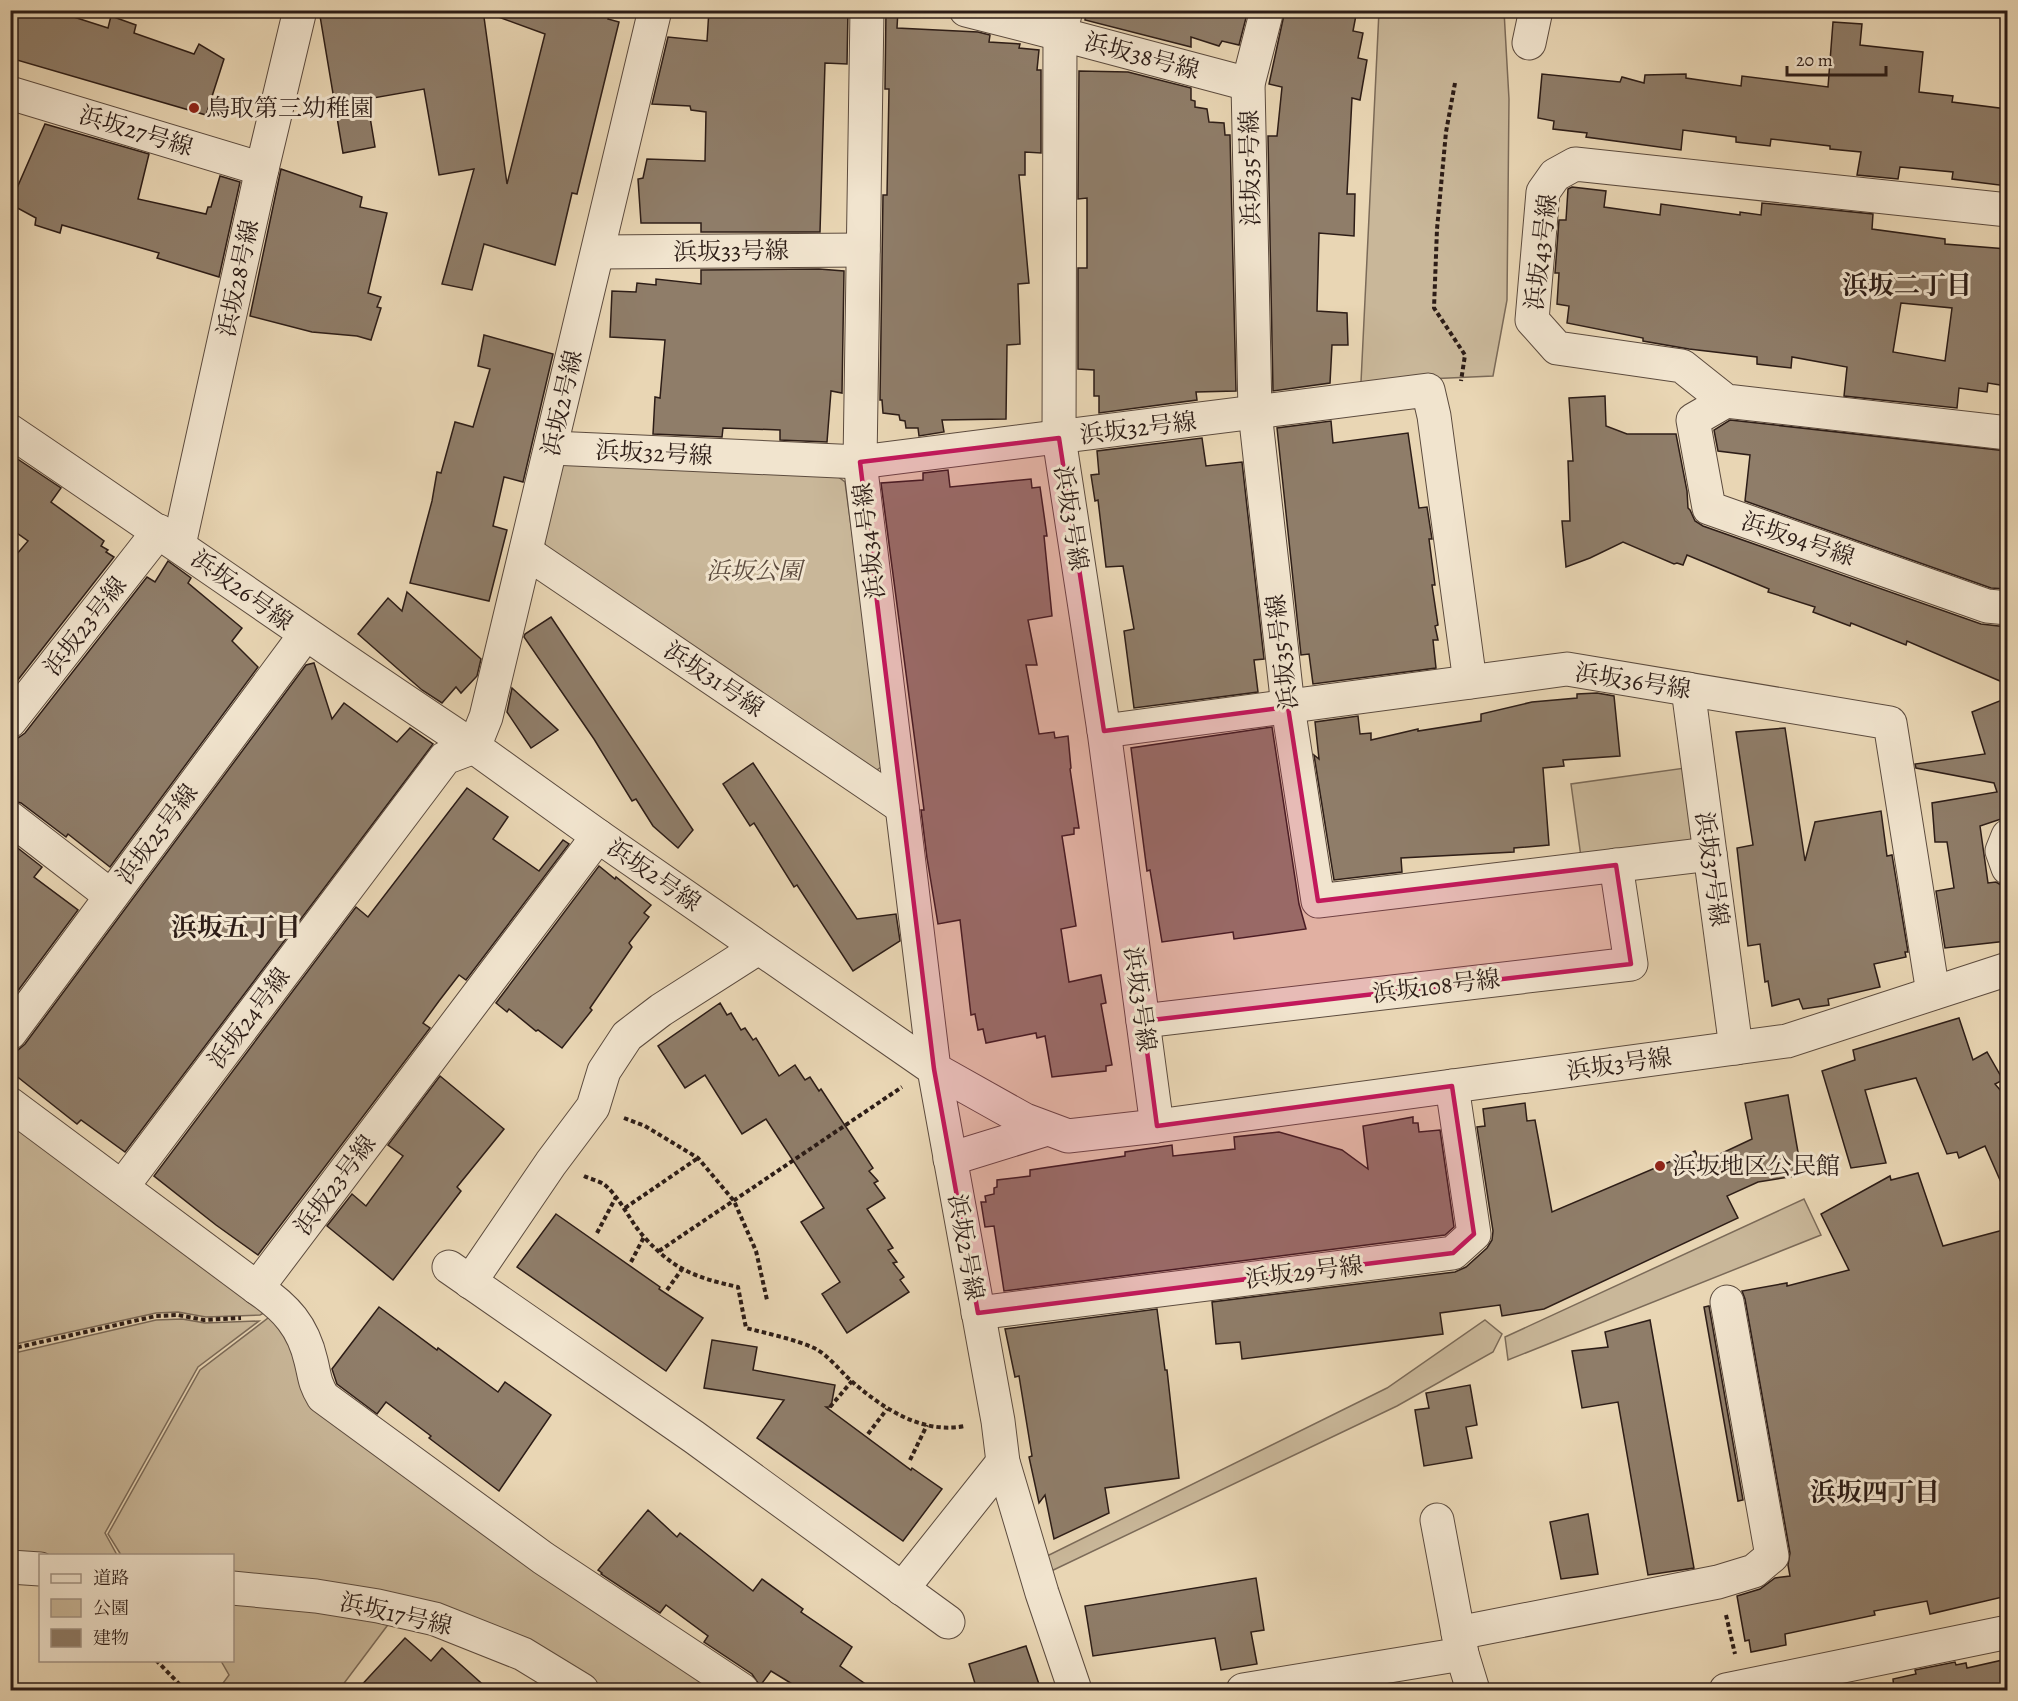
<svg xmlns="http://www.w3.org/2000/svg" width="2018" height="1701" font-family="Alegreya,'Noto Serif JP',serif">
<rect width="100%" height="100%" fill="#e9d6b4"/>
<filter id="stains"><feTurbulence type="fractalNoise" baseFrequency=".00333" numOctaves="4"/><feColorMatrix values="0 0 0 0 .2 0 0 0 0 .09 0 0 0 0 .02 0 0 0 .5 -.17"/></filter>
<radialGradient id="worn" r=".72"><stop offset=".6" stop-color="#630" stop-opacity="0"/><stop offset="1" stop-color="#630" stop-opacity=".3"/></radialGradient>
<g fill="#c9b799" stroke="#7b6a58" stroke-width="1.5">
<polygon points="1379,11 1504,11 1509,99 1507,300 1493,376 1361,382"/>
<polygon points="557,464 833,473 845,482 884,765 871,774 549,553 541,535"/>
<polygon points="1685,768 1696,841 1581,857 1571,784"/>
<polygon points="10,1123 266,1312 260,1315 206,1317 178,1312 156,1313 11,1345"/>
<polygon points="1804,1199 1821,1235 1508,1360 1505,1337"/>
<polygon points="272,1315 280,1323 301,1370 725,1690 610,1690 528,1646 233,1577 232,1556 121,1555 108,1534 200,1370"/>
<polygon points="182,1319 205,1323 259,1321 198,1367 105,1533 117,1555 40,1556 11,1558 10,1354 156,1320"/>
<polygon points="1485,1320 1502,1334 1493,1352 1397,1406 1045,1574 1045,1557 1387,1388"/>
<polygon points="233,1598 393,1618 339,1690 218,1690 229,1675 221,1661 232,1660"/>
</g>
<g fill="#8f7d69" stroke="#2d1d17" stroke-width="1.5" fill-rule="evenodd">
<polygon points="10,10 52,10 108,28 111,16 136,25 134,33 194,54 199,44 224,59 206,115 10,58"/>
<polygon points="319,10 483,10 507,184 545,34 490,14 490,10 611,10 608,19 619,22 577,194 572,193 555,265 484,244 472,290 442,284 474,169 439,175 424,89 367,99 375,147 343,153"/>
<polygon points="709,10 848,10 847,64 825,63 820,232 701,232 701,223 641,223 638,179 643,178 647,159 705,161 706,112 691,110 690,106 652,104 668,37 707,41"/>
<polygon points="886,10 898,10 897,28 978,32 990,35 989,42 1020,44 1019,48 1039,50 1037,70 1041,70 1041,153 1025,152 1025,175 1019,175 1029,283 1018,284 1020,344 1007,345 1006,419 942,420 944,432 919,436 918,428 906,428 905,421 900,420 899,415 883,413 882,400 880,400 883,195 887,195 889,89 885,89"/>
<polygon points="1086,10 1248,10 1239,45 1222,41 1219,46 1191,37 1191,47 1085,20"/>
<polygon points="1285,10 1357,10 1353,31 1363,33 1358,58 1367,60 1360,100 1352,98 1347,194 1355,194 1354,236 1319,233 1317,311 1347,313 1348,345 1332,345 1330,383 1273,391 1268,136 1277,136 1282,87 1269,84"/>
<polygon points="1833,22 1862,24 1860,45 1923,52 1919,92 1953,96 1952,102 2007,109 2007,186 1952,179 1953,172 1900,167 1898,179 1857,175 1861,152 1830,149 1830,146 1771,139 1770,146 1736,142 1736,137 1683,130 1681,150 1586,137 1587,133 1553,129 1554,121 1538,118 1542,74 1620,82 1622,77 1644,83 1645,75 1686,74 1686,78 1741,86 1742,76 1828,87"/>
<polygon points="1079,71 1128,72 1191,88 1191,100 1195,101 1195,107 1207,109 1209,122 1224,123 1225,135 1230,135 1236,391 1196,392 1197,400 1099,413 1099,396 1094,396 1094,370 1078,369 1078,268 1087,268 1087,198 1078,199"/>
<polygon points="45,124 149,154 138,199 206,214 208,207 211,207 220,176 240,182 219,277 157,258 159,253 62,225 60,233 35,225 36,218 10,204"/>
<polygon points="281,169 362,197 360,207 387,213 368,293 381,297 377,307 381,308 371,340 357,336 312,332 250,316"/>
<path d="M1572 187 1606 191 1604 207 1660 215 1661 204 1740 215V212L1761 215 1762 203 1873 214 1872 229 1945 239V244L2007 249V386L1988 383 1987 392 1959 388 1957 408 1844 396 1847 367 1792 357 1791 368 1757 364V357L1689 349 1643 341V338L1567 323 1569 306 1557 304 1559 273H1555L1559 220H1566L1568 189ZM1901 303 1952 308 1945 361 1893 352Z"/>
<polygon points="819,269 844,271 842,393 831,391 827,442 780,440 780,430 723,428 722,437 653,434 655,397 660,398 665,340 610,337 612,291 636,292 637,283 656,285 656,279 701,284 701,270"/>
<polygon points="484,335 553,354 523,482 504,477 493,526 507,530 489,601 410,583 432,501 437,472 441,473 455,422 473,427 490,369 478,366"/>
<polygon points="1605,396 1606,426 1627,434 1676,434 1687,491 1688,508 1690,510 1695,521 1703,526 1981,624 2007,627 2007,684 1907,641 1906,645 1851,623 1850,626 1813,612 1815,607 1768,592 1769,589 1687,555 1683,565 1677,563 1674,564 1623,542 1590,558 1566,567 1562,521 1570,521 1568,461 1573,461 1569,398"/>
<polygon points="1730,420 2007,451 2007,589 1991,588 1745,501 1750,455 1718,451 1714,430"/>
<polygon points="1331,421 1333,443 1408,433 1419,508 1427,507 1432,539 1429,539 1435,585 1432,585 1438,625 1435,626 1438,640 1433,640 1436,668 1313,684 1309,654 1301,655 1277,428"/>
<polygon points="1202,438 1206,466 1242,462 1264,659 1254,660 1258,692 1134,708 1124,631 1134,629 1123,566 1106,567 1098,500 1095,501 1091,475 1099,474 1097,451"/>
<polygon points="10,454 61,488 51,502 104,541 101,546 108,550 106,552 114,557 10,690 10,562 28,541 10,528"/>
<polygon points="948,470 950,487 1031,479 1032,488 1040,487 1047,536 1044,536 1052,616 1028,620 1037,665 1026,665 1039,734 1054,732 1055,738 1068,736 1071,768 1070,769 1079,828 1074,828 1074,834 1062,836 1076,926 1061,929 1069,982 1101,975 1106,1003 1101,1004 1112,1065 1106,1066 1106,1071 1052,1077 1045,1036 1037,1038 1036,1033 986,1043 983,1029 978,1030 975,1014 971,1015 960,920 938,924 927,858 921,810 924,810 881,483 923,480 923,473"/>
<polygon points="168,561 191,578 188,583 242,628 232,641 258,667 110,867 68,834 66,837 21,803 10,800 10,739 18,738 25,733 147,577 155,582"/>
<polygon points="407,592 481,659 477,676 461,693 456,687 442,703 422,690 358,634 388,598 402,611"/>
<polygon points="551,617 693,830 678,848 653,826 636,799 632,801 594,739 524,637 525,634"/>
<polygon points="314,663 332,719 344,703 397,742 410,728 433,744 125,1152 81,1120 77,1124 10,1071 10,1051 18,1050 25,1044 306,665"/>
<polygon points="512,688 558,730 531,748 507,712"/>
<polygon points="1597,693 1614,696 1620,756 1563,760 1564,766 1543,768 1549,845 1514,848 1514,852 1401,858 1402,872 1334,880 1314,755 1319,759 1315,722 1358,716 1360,734 1371,733 1371,740 1418,729 1418,731 1481,721 1481,714 1532,702 1577,698 1577,694"/>
<polygon points="2007,698 2007,817 1980,826 1988,883 1996,882 2001,885 2007,941 1945,948 1936,891 1954,888 1947,842 1935,842 1932,803 1997,792 1994,783 1916,768 1915,764 1985,754 1972,712"/>
<polygon points="1272,727 1299,904 1306,929 1234,939 1233,932 1162,942 1150,870 1147,871 1131,748"/>
<polygon points="1785,728 1805,861 1815,822 1881,811 1887,856 1892,855 1908,952 1905,952 1906,957 1874,964 1880,987 1828,999 1829,1005 1803,1009 1799,999 1772,1006 1768,981 1765,982 1760,944 1748,946 1737,848 1753,845 1736,732"/>
<polygon points="753,763 857,919 896,914 900,941 853,971 797,885 794,887 754,823 750,826 723,784"/>
<polygon points="467,788 508,817 493,839 539,871 563,840 569,844 466,980 459,975 439,1001 423,1023 430,1028 258,1255 216,1225 154,1176 356,907 368,917"/>
<polygon points="10,842 42,867 34,877 78,910 14,996 10,994"/>
<polygon points="599,866 615,879 616,877 651,905 644,913 649,917 629,943 632,947 590,1008 592,1010 562,1048 538,1030 536,1031 509,1009 507,1012 496,1003"/>
<polygon points="720,1003 727,1015 731,1013 741,1030 745,1028 753,1040 756,1038 779,1076 795,1065 805,1080 810,1077 819,1091 821,1089 873,1168 869,1171 878,1181 874,1183 885,1198 867,1209 893,1248 888,1250 897,1262 893,1263 904,1277 900,1280 909,1292 847,1333 822,1294 840,1282 801,1222 824,1208 766,1119 742,1134 705,1075 685,1088 658,1046"/>
<polygon points="1959,1018 1973,1060 1987,1052 2003,1080 1995,1084 2007,1098 2007,1196 1985,1146 1959,1158 1957,1152 1947,1154 1916,1078 1865,1090 1886,1163 1851,1168 1822,1071 1855,1060 1853,1050"/>
<polygon points="440,1076 504,1129 457,1187 461,1191 393,1280 327,1226 352,1194 366,1206 403,1156 388,1145"/>
<polygon points="1788,1095 1802,1175 1758,1182 1727,1196 1738,1218 1544,1309 1502,1316 1500,1305 1440,1313 1443,1334 1242,1359 1240,1342 1216,1344 1212,1302 1455,1272 1466,1267 1487,1248 1492,1240 1493,1231 1477,1127 1485,1126 1483,1109 1525,1103 1527,1121 1535,1120 1552,1212 1695,1151 1701,1163 1752,1139 1745,1103"/>
<polygon points="1413,1117 1413,1123 1418,1123 1419,1132 1440,1130 1454,1227 1445,1235 1004,1291 994,1226 985,1227 981,1202 986,1202 985,1196 994,1194 994,1188 997,1187 997,1180 1030,1176 1030,1170 1125,1156 1125,1152 1172,1145 1173,1156 1235,1149 1234,1137 1279,1132 1342,1150 1368,1169 1363,1126"/>
<polygon points="1918,1173 1943,1246 2007,1229 2007,1596 1930,1614 1927,1601 1874,1611 1875,1615 1785,1634 1786,1645 1751,1652 1749,1640 1745,1641 1737,1596 1760,1589 1775,1578 1790,1576 1788,1565 1790,1553 1745,1299 1742,1291 1787,1283 1787,1286 1849,1270 1821,1214 1890,1176 1891,1180"/>
<polygon points="556,1214 660,1287 659,1289 703,1318 666,1371 517,1267"/>
<polygon points="1709,1306 1743,1500 1738,1501 1704,1307"/>
<polygon points="379,1307 437,1350 438,1348 498,1392 505,1382 551,1415 499,1491 429,1438 431,1436 386,1402 377,1414 337,1384 332,1369"/>
<polygon points="1157,1309 1165,1370 1167,1370 1179,1478 1105,1488 1109,1513 1054,1539 1045,1495 1039,1503 1029,1457 1032,1456 1019,1376 1015,1377 1005,1329"/>
<polygon points="1650,1320 1694,1568 1648,1575 1618,1402 1582,1408 1572,1351 1608,1347 1605,1332"/>
<polygon points="712,1340 757,1347 753,1370 835,1385 831,1407 826,1407 911,1470 912,1468 942,1489 903,1541 757,1438 784,1400 704,1388"/>
<polygon points="1470,1385 1477,1425 1466,1427 1472,1458 1424,1466 1415,1410 1429,1408 1426,1393"/>
<polygon points="648,1510 677,1537 680,1533 753,1591 762,1579 803,1609 801,1612 852,1647 840,1666 874,1690 802,1690 771,1671 760,1686 752,1674 704,1642 708,1636 666,1605 660,1613 601,1574 602,1573 598,1570"/>
<polygon points="1588,1514 1598,1574 1561,1579 1550,1522"/>
<polygon points="1256,1578 1264,1630 1251,1632 1257,1664 1221,1670 1215,1638 1093,1656 1085,1606"/>
<polygon points="405,1638 431,1661 442,1648 489,1690 357,1690"/>
<polygon points="1026,1646 1041,1690 977,1690 969,1664"/>
<polygon points="2007,1659 2007,1690 1894,1690 1893,1679 1916,1674 1915,1670 1955,1662 1956,1665 1966,1663 1967,1668"/>
</g>
<g fill="none" stroke-linecap="round" stroke-linejoin="round">
<g stroke="#5c4b3e" stroke-width="35">
<g id="minor">
<polyline points="655,10 486,717 474,747 598,836 934,1069 998,1421 1003,1462 1042,1593 1075,1690"/>
<polyline points="867,10 860,462 934,1069 1025,1120 1068,1136 1157,1126 1787,1041 2008,969"/>
<polyline points="966,10 1060,34 1248,84"/>
<polyline points="1066,10 1060,34 1059,438 1104,731 1157,1126"/>
<polyline points="1267,10 1248,84 1255,412 1288,707 1318,901 1710,854"/>
<polyline points="1529,43 1536,10"/>
<polyline points="10,93 262,169"/>
<polyline points="2008,210 1575,164 1555,175 1543,192 1532,320 1557,348 1682,366 1726,401 2008,433"/>
<polyline points="598,252 863,250"/>
<polyline points="1726,401 1693,420 1709,508 1987,606 2008,608"/>
<path d="M10 431C166 536 318 644 474 747"/>
<polyline points="552,448 860,462 1428,390 1434,416 1470,682"/>
<polyline points="179,545 262,169 300,10"/>
<polyline points="526,552 902,807"/>
<polyline points="1688,689 1736,1048"/>
<polyline points="10,721 159,531"/>
<polyline points="1104,731 1567,669 1890,723 1933,993"/>
<polyline points="10,818 111,896"/>
<polyline points="2008,836 2002,851 2008,868"/>
<polyline points="1143,1021 1631,964 1616,865"/>
<polyline points="10,1033 305,635"/>
<polyline points="10,1104 257,1288 598,836"/>
<polyline points="950,1159 1047,1129"/>
<polyline points="122,1187 445,758 474,747"/>
<polyline points="449,1267 694,1437 948,1622"/>
<polyline points="470,1282 551,1163 593,1107 604,1071 627,1036 661,1010 758,948"/>
<path d="M257 1288C286 1308 303 1326 311 1361 315 1377 314 1382 323 1397L543 1558 742 1690"/>
<polyline points="978,1313 1453,1253 1474,1234 1452,1086"/>
<polyline points="1437,1520 1462,1654 1473,1690"/>
<polyline points="10,1567 40,1569"/>
<polyline points="232,1588 316,1596 378,1606 435,1619 523,1654 582,1690"/>
<polyline points="902,1589 1003,1462"/>
<polyline points="1458,1633 1718,1582 1754,1571 1772,1556 1727,1302"/>
<polyline points="1243,1690 1462,1654"/>
<polyline points="1726,1690 2008,1632"/>
</g>
</g>
<g stroke="#2d1d17" stroke-width="4" stroke-dasharray="4.5 3" stroke-linecap="butt">
<polyline points="1455,83 1446,132 1437,229 1434,308 1465,355 1461,381"/>
<polyline points="624,1118 645,1126 698,1158 734,1201 756,1251 767,1300"/>
<path d="M584 1176C590 1179 600 1181 605 1185 622 1200 630 1222 645 1238 674 1270 697 1278 738 1287L746 1328C769 1334 795 1339 816 1349 827 1355 838 1368 847 1377 879 1406 920 1435 965 1426"/>
<polyline points="625,1208 698,1158"/>
<polyline points="597,1233 616,1197"/>
<polyline points="659,1251 902,1087"/>
<polyline points="631,1262 644,1237"/>
<polyline points="667,1290 682,1269"/>
<polyline points="10,1349 156,1316 178,1315 204,1320 241,1318"/>
<polyline points="830,1407 852,1381"/>
<polyline points="868,1434 887,1409"/>
<polyline points="910,1460 927,1425"/>
<polyline points="1726,1615 1735,1654"/>
<polyline points="156,1660 185,1690"/>
</g>
<use href="#minor" stroke="#f1e4ce" stroke-width="33"/>
</g>
<path fill="#c2185b" fill-opacity="0.2" stroke="#c2185b" stroke-width="4.5" stroke-linejoin="round" d="M1059 438 1104 731 1288 707 1318 901 1616 865 1631 964 1143 1021 1157 1126 1452 1086 1474 1234 1453 1253 978 1313 934 1069 860 462Z"/>
<g fill="#8f2418" stroke="#f1e4ce" stroke-width="2">
<circle cx="194" cy="108" r="6"/>
<circle cx="1660" cy="1166" r="6"/>
</g>
<g text-anchor="middle" stroke-width="6" stroke-linejoin="round" paint-order="stroke">
<g font-size="24" fill="#2d1d17" stroke="#f1e4ce">
<text transform="translate(1142 56) rotate(15)" y="8">浜坂38号線</text>
<text transform="translate(136 131) rotate(17)" y="8">浜坂27号線</text>
<text transform="translate(1250 168) rotate(-91)" y="8">浜坂35号線</text>
<text transform="translate(731 251) rotate(-1)" y="8">浜坂33号線</text>
<text transform="translate(1541 252) rotate(-83)" y="8">浜坂43号線</text>
<text transform="translate(238 278) rotate(-78)" y="8">浜坂28号線</text>
<text transform="translate(562 403) rotate(-77)" y="8">浜坂2号線</text>
<text transform="translate(1138 428) rotate(-7)" y="8">浜坂32号線</text>
<text transform="translate(654 453) rotate(3)" y="8">浜坂32号線</text>
<text transform="translate(1071 518) rotate(81)" y="8">浜坂3号線</text>
<text transform="translate(1798 539) rotate(19)" y="8">浜坂94号線</text>
<text transform="translate(869 541) rotate(-97)" y="8">浜坂34号線</text>
<text transform="translate(242 590) rotate(36)" y="8">浜坂26号線</text>
<text transform="translate(85 626) rotate(-52)" y="8">浜坂23号線</text>
<text transform="translate(1282 652) rotate(-97)" y="8">浜坂35号線</text>
<text transform="translate(714 679) rotate(34)" y="8">浜坂31号線</text>
<text transform="translate(1633 681) rotate(9)" y="8">浜坂36号線</text>
<text transform="translate(157 834) rotate(-53)" y="8">浜坂25号線</text>
<text transform="translate(1712 869) rotate(82)" y="8">浜坂37号線</text>
<text transform="translate(654 875) rotate(35)" y="8">浜坂2号線</text>
<text transform="translate(1436 986) rotate(-7)" y="8">浜坂108号線</text>
<text transform="translate(1140 999) rotate(82)" y="8">浜坂3号線</text>
<text transform="translate(249 1018) rotate(-53)" y="8">浜坂24号線</text>
<text transform="translate(1619 1064) rotate(-8)" y="8">浜坂3号線</text>
<text transform="translate(335 1185) rotate(-53)" y="8">浜坂23号線</text>
<text transform="translate(966 1247) rotate(80)" y="8">浜坂2号線</text>
<text transform="translate(1304 1272) rotate(-7)" y="8">浜坂29号線</text>
<text transform="translate(396 1614) rotate(13)" y="8">浜坂17号線</text>
</g>
<g font-size="24" fill="#2d1d17" stroke="#f1e4ce" text-anchor="start">
<text x="206" y="116">鳥取第三幼稚園</text>
<text x="1672" y="1174">浜坂地区公民館</text>
</g>
<g font-size="24" font-style="italic" fill="#5c4b3e" stroke="#f1e4ce">
<text x="754" y="579">浜坂公園</text>
</g>
<g font-size="26" font-weight="bold" fill="#2d1d17" stroke="#f1e4ce">
<text x="1907" y="294">浜坂二丁目</text>
<text x="236" y="936">浜坂五丁目</text>
<text x="1875" y="1501">浜坂四丁目</text>
</g>
</g>
<rect width="2018" height="1701" fill="none" stroke="#e9d6b4" stroke-width="36"/>
<rect x="12" y="12" width="1994" height="1677" fill="none" stroke="#2d1d17" stroke-width="3"/>
<rect x="18" y="18" width="1982" height="1665" fill="none" stroke="#2d1d17" stroke-width="1.5"/>
<rect x="39" y="1554" width="195" height="108" fill="#f1e4ce" stroke="#a39485" stroke-width="1.5"/>
<rect x="51" y="1574" width="30" height="9" fill="#f1e4ce" stroke="#a39485" stroke-width="1.5"/>
<text x="93" y="1584" font-size="18" fill="#2d1d17">道路</text>
<rect x="51" y="1599" width="30" height="18" fill="#c9b799" stroke="#a39485" stroke-width="1.5"/>
<text x="93" y="1614" font-size="18" fill="#2d1d17">公園</text>
<rect x="51" y="1629" width="30" height="18" fill="#8f7d69" stroke="#a39485" stroke-width="1.5"/>
<text x="93" y="1644" font-size="18" fill="#2d1d17">建物</text>
<path d="M1787 66v9h99v-9" fill="none" stroke="#2d1d17" stroke-width="3"/>
<text x="1796" y="66" font-size="18" fill="#2d1d17" stroke="#f1e4ce" stroke-width="4.5" paint-order="stroke">20 m</text>
<rect width="100%" height="100%" filter="url(#stains)"/>
<rect width="100%" height="100%" fill="url(#worn)"/>
</svg>
